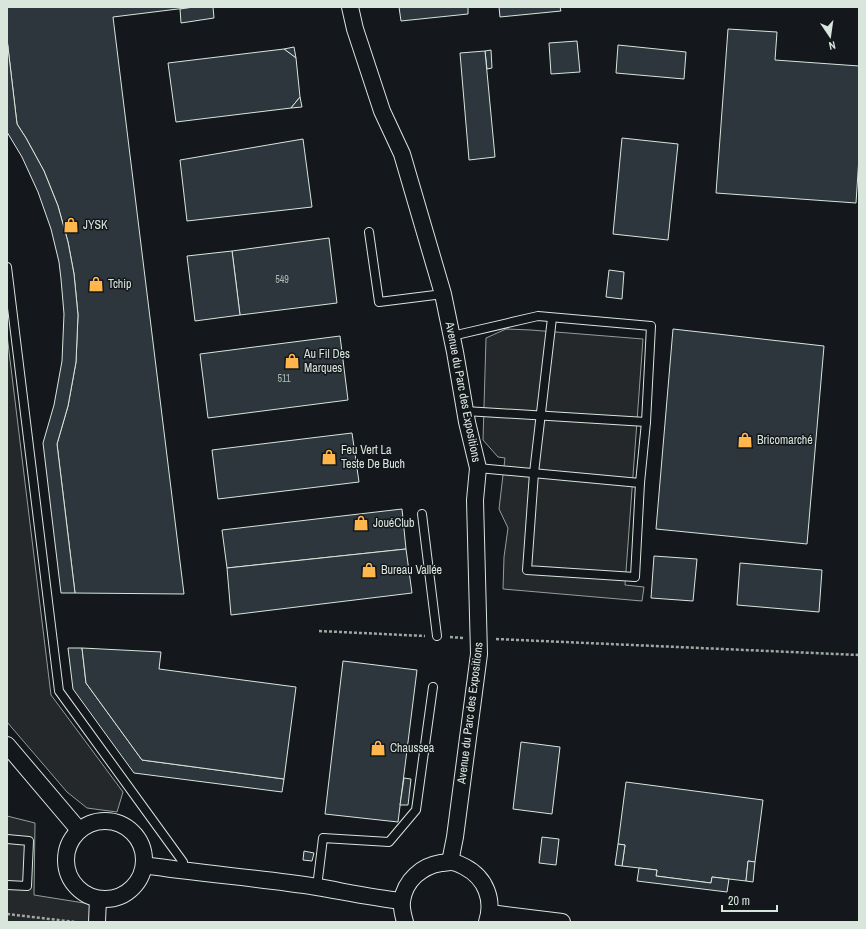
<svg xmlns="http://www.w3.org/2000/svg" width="866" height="929" font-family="'Archivo Narrow',sans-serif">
<rect width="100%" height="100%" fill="#14181c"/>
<g fill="#24282b" stroke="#939e99">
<polygon points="506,329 531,330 643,339 625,585 644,587 642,601 503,589 504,557 508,528 499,509 505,458 498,457 483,440 486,338"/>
<polygon points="7,335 51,695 123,792 117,812 87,808 67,792 7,722"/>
<polygon points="7,816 35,823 34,895 103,906 105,922 7,922"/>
</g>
<g fill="#2c363c" stroke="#d8e6dc">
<polygon points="7,7 194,7 113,17 184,594 75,593 57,444 68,406 76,362 78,315 74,274 68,242 58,206 44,171 26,138 17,124 7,39"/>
<polygon points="194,7 213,7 214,18 181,23 180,9"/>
<polygon points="399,7 468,7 468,14 401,21"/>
<polygon points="499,7 560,7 561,11 500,17"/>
<polygon points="728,29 777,32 775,60 859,66 859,157 856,203 716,193"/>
<polygon points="7,39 17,124 26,138 44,171 58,206 68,242 74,274 78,315 76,362 68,406 57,444 75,593 61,593 43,443 54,405 62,361 64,314 61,279 59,262 51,229 38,192 22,157 7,132"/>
<polygon points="577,41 580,72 551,74 549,43"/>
<polygon points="618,45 686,52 684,79 616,73"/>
<polygon points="294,47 296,58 284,49"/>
<polygon points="284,49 296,58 300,97 291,108 176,122 168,63"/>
<polygon points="491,50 492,68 487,69 485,51"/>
<polygon points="485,51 495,157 469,160 460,53"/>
<polygon points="300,97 302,107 291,108"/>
<polygon points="622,138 678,144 668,240 613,234"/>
<polygon points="303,139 312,207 187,221 180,160"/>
<polygon points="329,238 337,303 240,315 232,251"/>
<polygon points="232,251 240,315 195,321 187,256"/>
<polygon points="609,270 624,272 622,299 606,297"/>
<polygon points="673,329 824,346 807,544 656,529"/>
<polygon points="340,336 348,400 208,418 200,354"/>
<polygon points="352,433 359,482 218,499 212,450"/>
<polygon points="402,509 406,549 227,568 222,530"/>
<polygon points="406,549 412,593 231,615 227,568"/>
<polygon points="654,556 697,559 693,601 651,598"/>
<polygon points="740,563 822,570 819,612 737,605"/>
<polygon points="68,648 82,648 86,683 142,760 284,779 282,792 134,773 73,689"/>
<polygon points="82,648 161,652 159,669 296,687 284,779 142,760 86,683"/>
<polygon points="343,661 417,670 398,822 325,814"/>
<polygon points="521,742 560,747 552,814 513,809"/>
<polygon points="404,778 411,779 408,805 400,805"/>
<polygon points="626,782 763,800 755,862 748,861 746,881 712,877 711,883 656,876 657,870 622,866 625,845 618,844"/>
<polygon points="542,837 559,839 556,865 539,863"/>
<polygon points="618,844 625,845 622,866 615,865"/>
<polygon points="304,851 314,853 312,861 303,860"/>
<polygon points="748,861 755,862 753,882 746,881"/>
<polygon points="639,868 657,870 656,876 711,883 712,877 729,879 727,892 637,881"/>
</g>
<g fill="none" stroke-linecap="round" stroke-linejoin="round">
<g stroke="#d8e6dc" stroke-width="10">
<g id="lane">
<polyline points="369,232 379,302 443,294"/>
<polyline points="7,267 59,691 183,862 182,871"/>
<polyline points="552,318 534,473 527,570 635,577 640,483"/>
<polyline points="452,336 538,316 651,326 646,422"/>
<polyline points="465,411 646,422 640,483 478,468"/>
<polyline points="422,514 437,636"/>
<polyline points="7,839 29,841 27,886 7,885"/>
<polyline points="317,887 323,838 389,842 416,810 433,687"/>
</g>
</g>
<g stroke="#d8e6dc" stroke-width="18">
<g id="street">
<polyline points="350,7 355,29 382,111 402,154 443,294 455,352 467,422 478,468 475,500 479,654 455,837 450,862"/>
<polyline points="7,745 79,830"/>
<circle cx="105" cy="860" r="39"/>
<path d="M144 865C202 874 260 878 317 887 346 892 373 898 402 901"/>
<polyline points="490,913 562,922"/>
<polyline points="97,922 98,899"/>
<path d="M405 922C403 915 401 908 402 901 405 880 422 866 441 863 444 863 448 862 451 862 456 862 461 865 465 867 486 878 494 900 487 922"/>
</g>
</g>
<g stroke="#9da8a2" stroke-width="2.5" stroke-dasharray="3 2" stroke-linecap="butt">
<polyline points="319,631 425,636"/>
<polyline points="450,637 463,638"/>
<polyline points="496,639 859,655"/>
<polyline points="7,914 75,922"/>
</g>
<use href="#lane" stroke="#14181c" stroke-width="8"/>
<use href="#street" stroke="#14181c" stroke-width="16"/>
</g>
<defs>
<g id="shop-bare" transform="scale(1.2)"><path d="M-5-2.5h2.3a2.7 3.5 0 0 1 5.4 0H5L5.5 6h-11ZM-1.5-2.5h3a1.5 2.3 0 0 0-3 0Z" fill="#ffb74d" stroke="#14181c" stroke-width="2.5" paint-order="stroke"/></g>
</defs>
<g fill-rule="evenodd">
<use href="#shop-bare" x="71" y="225"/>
<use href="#shop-bare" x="96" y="284"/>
<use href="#shop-bare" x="292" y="361"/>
<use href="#shop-bare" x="745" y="440"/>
<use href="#shop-bare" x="329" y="457"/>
<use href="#shop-bare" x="361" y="523"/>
<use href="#shop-bare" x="369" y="570"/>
<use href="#shop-bare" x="378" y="748"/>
</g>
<g text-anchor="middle" stroke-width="3" stroke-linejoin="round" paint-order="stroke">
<g font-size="10" fill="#adbab4">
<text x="282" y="283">549</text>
<text x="284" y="382">511</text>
</g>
<g font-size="12" fill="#d8e6dc" stroke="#14181c" text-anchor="start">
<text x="83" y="229">JYSK</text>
<text x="108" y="288">Tchip</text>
<text x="304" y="358">Au Fil Des<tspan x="304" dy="14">Marques</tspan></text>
<text x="757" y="444">Bricomarché</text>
<text x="341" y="454">Feu Vert La<tspan x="341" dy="14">Teste De Buch</tspan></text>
<text x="373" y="527">JouéClub</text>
<text x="381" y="574">Bureau Vallée</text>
<text x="390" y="752">Chaussea</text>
</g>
<g font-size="12" fill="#d8e6dc" stroke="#14181c">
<text transform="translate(463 392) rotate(79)" y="4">Avenue du Parc des Expositions</text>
<text transform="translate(470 713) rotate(-83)" y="4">Avenue du Parc des Expositions</text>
</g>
</g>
<rect width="866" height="929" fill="none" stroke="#d8e6dc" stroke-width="16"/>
<g transform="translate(830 36) rotate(167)" stroke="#14181c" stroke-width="3" paint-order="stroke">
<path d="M0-3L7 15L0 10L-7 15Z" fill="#d8e6dc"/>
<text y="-6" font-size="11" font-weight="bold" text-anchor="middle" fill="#d8e6dc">N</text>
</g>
<path d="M722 905v6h55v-6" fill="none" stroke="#d8e6dc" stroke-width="2"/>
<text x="728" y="905" font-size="12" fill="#d8e6dc" stroke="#14181c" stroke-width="3" paint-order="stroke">20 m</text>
</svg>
